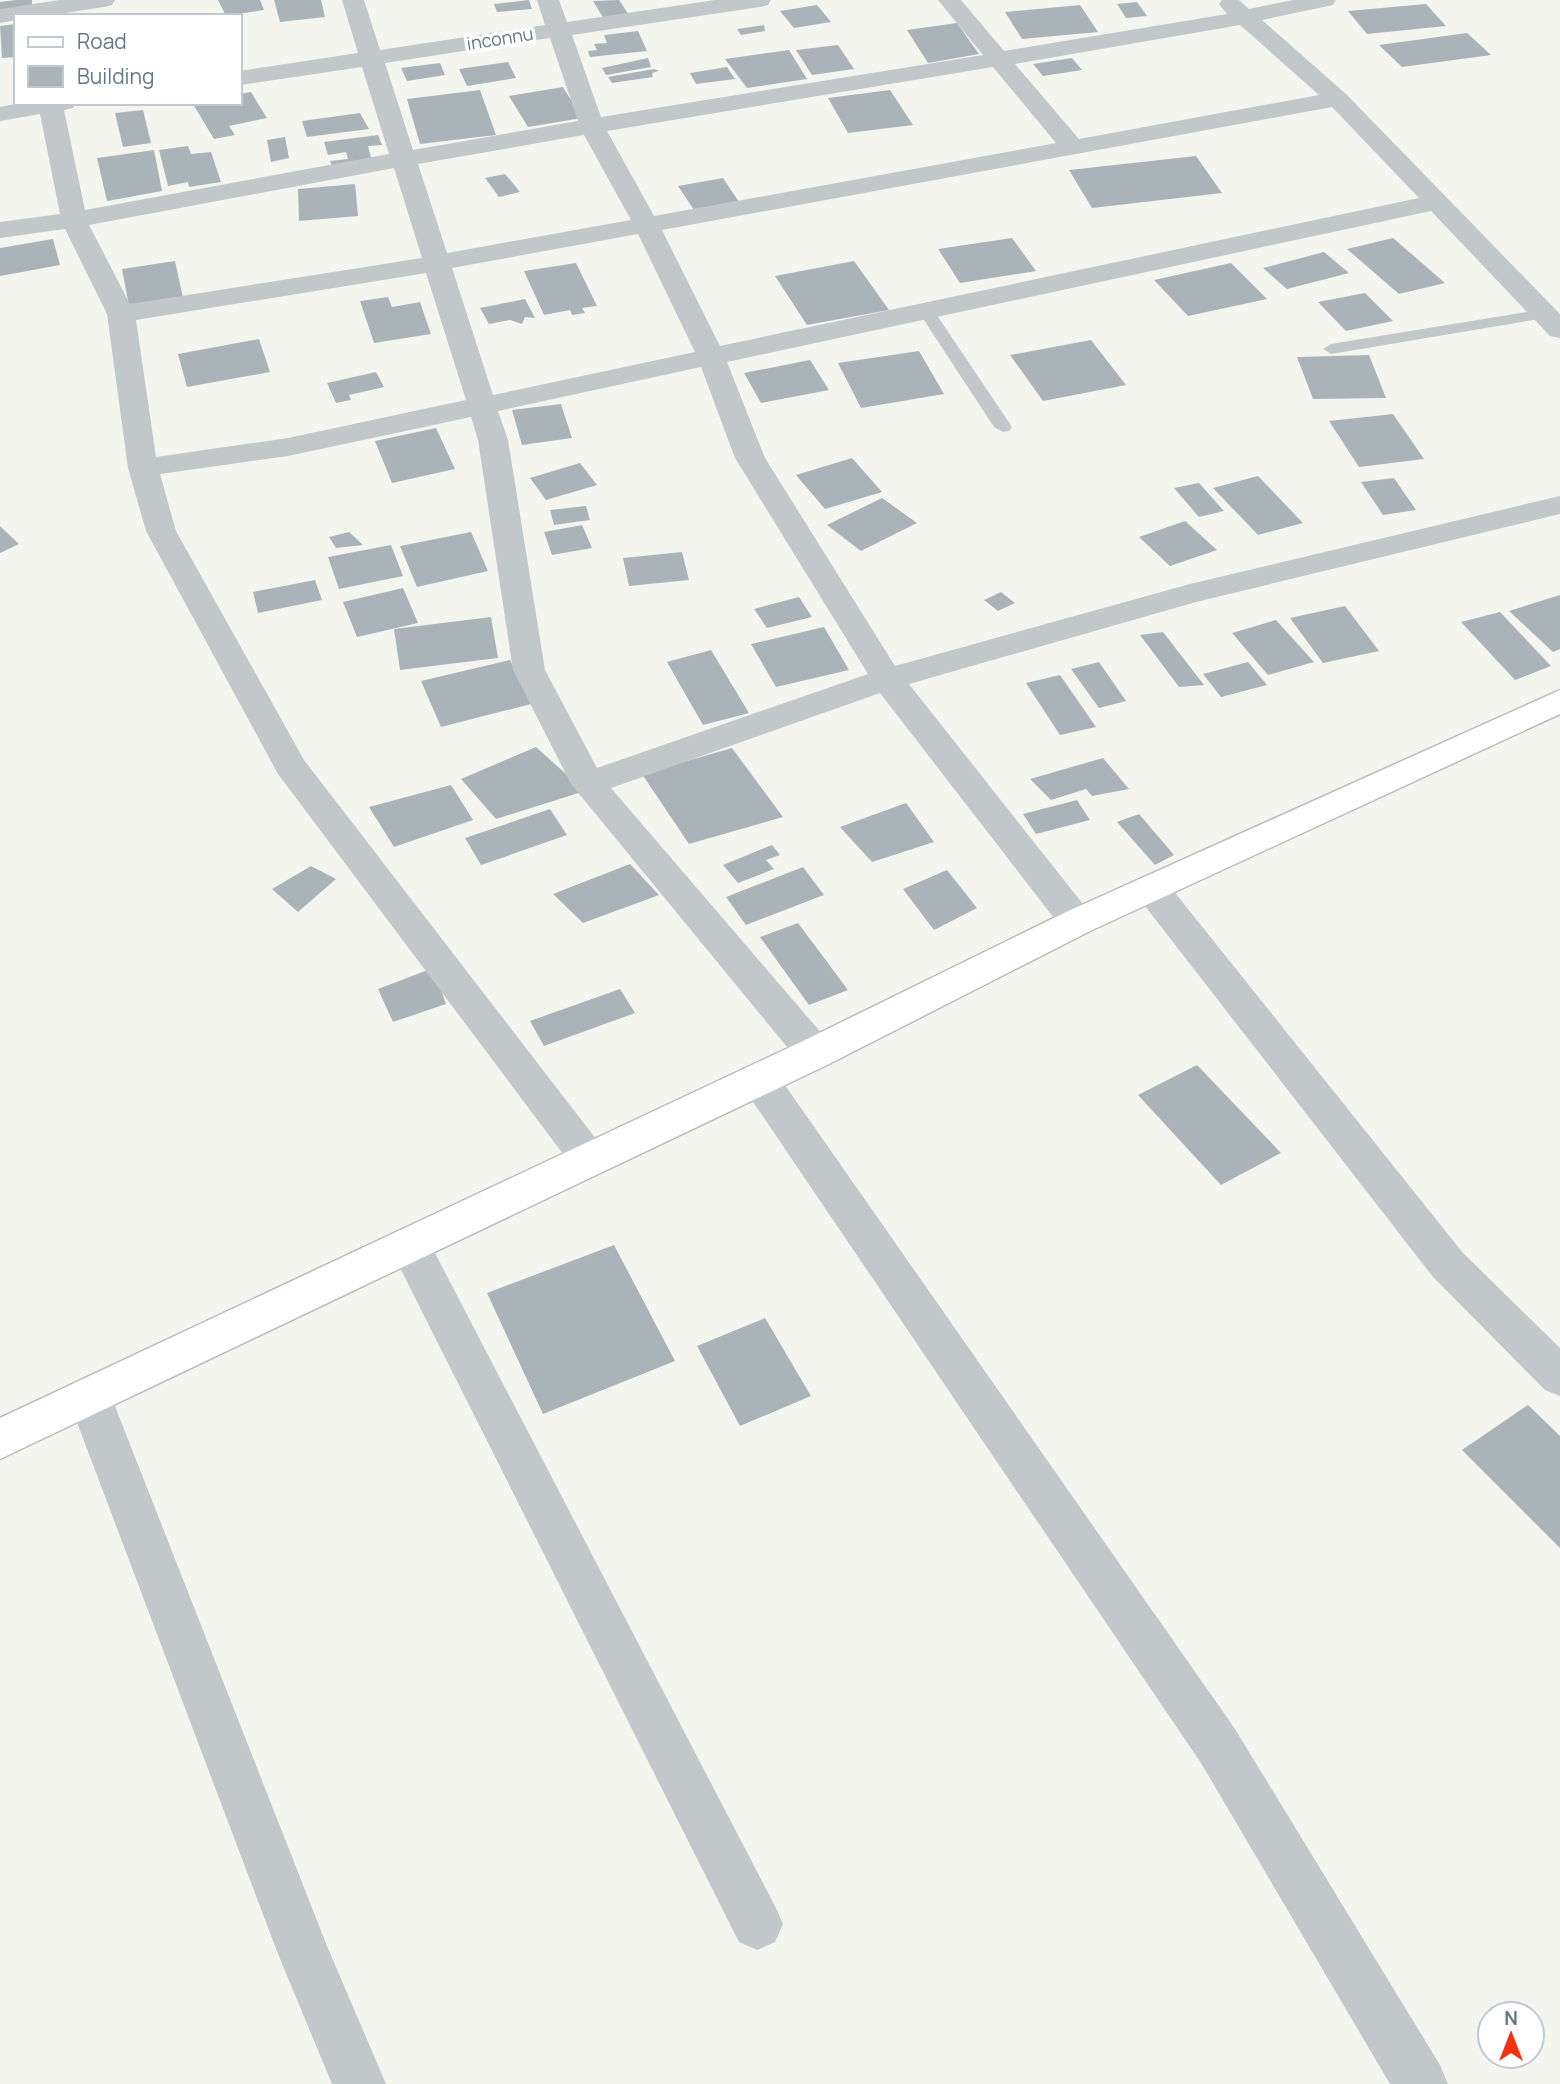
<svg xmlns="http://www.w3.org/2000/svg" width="1560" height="2084" font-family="Manrope,sans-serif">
<rect width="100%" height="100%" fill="#f5f5f0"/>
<g fill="#aab4b8">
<polygon points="16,0 32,0 32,9 0,12 0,2"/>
<polygon points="218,0 260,0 264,10 226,16"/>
<polygon points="274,0 321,0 325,17 280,22"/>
<polygon points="529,0 532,9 497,12 494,4"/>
<polygon points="619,0 629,15 604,19 593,1"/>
<polygon points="1137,2 1147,16 1126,18 1117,4"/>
<polygon points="1426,4 1446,26 1367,34 1348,11"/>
<polygon points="817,5 831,22 794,28 780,11"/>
<polygon points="1080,5 1098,32 1022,39 1005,12"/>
<polygon points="957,23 979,54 928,63 907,30"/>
<polygon points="16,24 16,57 2,58 0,26"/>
<polygon points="764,25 765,31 741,35 737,29"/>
<polygon points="638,31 647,51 590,57 588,51 597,50 594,44 607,43 604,35"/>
<polygon points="1467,33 1491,55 1402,67 1379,45"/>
<polygon points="838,45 854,69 812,75 796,50"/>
<polygon points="789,50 807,79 747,88 725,59"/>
<polygon points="648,58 651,67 606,75 602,68"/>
<polygon points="1072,58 1082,70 1043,76 1033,64"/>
<polygon points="508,62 516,78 467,86 459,69"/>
<polygon points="440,63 445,75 407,81 401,68"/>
<polygon points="727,67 735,79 696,84 690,73"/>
<polygon points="654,69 659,71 652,73 653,77 612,83 608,77"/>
<polygon points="563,87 582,118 528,127 509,96"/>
<polygon points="480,90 496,135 420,144 407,99"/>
<polygon points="890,90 913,125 848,133 828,98"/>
<polygon points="251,92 267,118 229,126 235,135 214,139 193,104 240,103 240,94"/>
<polygon points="143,110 151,143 123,147 115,113"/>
<polygon points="360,113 369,129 307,137 302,121"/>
<polygon points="378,135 382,145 368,146 372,161 332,166 330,161 348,159 346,152 328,155 324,142"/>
<polygon points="285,137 289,158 271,162 267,140"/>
<polygon points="188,146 191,154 211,152 221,182 189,187 188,182 168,186 159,150"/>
<polygon points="154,150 162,191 107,201 97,158"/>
<polygon points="1196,156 1222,193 1092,208 1069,170"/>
<polygon points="505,174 520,192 499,197 485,178"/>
<polygon points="723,178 739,202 694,210 678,186"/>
<polygon points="355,184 358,216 299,221 298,189"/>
<polygon points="1012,238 1036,271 960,283 938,249"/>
<polygon points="1393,238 1445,283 1399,294 1347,249"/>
<polygon points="53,239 60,265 0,276 0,248"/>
<polygon points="1324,252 1349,273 1287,289 1263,268"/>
<polygon points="175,261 183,298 129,306 122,269"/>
<polygon points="854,261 889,310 807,325 775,276"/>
<polygon points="576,263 597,306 582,308 585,313 572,315 570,310 544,315 524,271"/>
<polygon points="1231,263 1267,299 1188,316 1154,280"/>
<polygon points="1365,293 1393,321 1346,331 1318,302"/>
<polygon points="388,297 392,307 420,302 431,334 374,343 360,301"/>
<polygon points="525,299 535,318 525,317 522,324 510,320 489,324 480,308"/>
<polygon points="259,339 270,372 187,387 178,354"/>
<polygon points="1091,340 1126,385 1043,401 1010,355"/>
<polygon points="919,351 944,394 861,408 838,363"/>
<polygon points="1369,355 1386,398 1313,399 1297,357"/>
<polygon points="810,360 829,390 761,403 744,373"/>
<polygon points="376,372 384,387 349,395 351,400 336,403 327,383"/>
<polygon points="561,404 572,438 522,445 512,410"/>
<polygon points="1393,414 1424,459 1359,467 1329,421"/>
<polygon points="436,428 455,469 392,483 375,441"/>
<polygon points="852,458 882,492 825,509 796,475"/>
<polygon points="580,463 597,485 546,500 530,478"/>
<polygon points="1258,476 1303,523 1258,535 1213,488"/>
<polygon points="1394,478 1416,510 1383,515 1361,482"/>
<polygon points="1199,483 1224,511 1199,517 1174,488"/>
<polygon points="882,498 917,523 861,551 827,525"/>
<polygon points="586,506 590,520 554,525 550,510"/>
<polygon points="1185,521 1217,550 1170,566 1139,537"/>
<polygon points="582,525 592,548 552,555 544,532"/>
<polygon points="0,526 19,544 0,553"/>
<polygon points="349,532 363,545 336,548 329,537"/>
<polygon points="471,532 488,571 417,587 400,546"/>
<polygon points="391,545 403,576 339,589 328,557"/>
<polygon points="682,552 689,580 629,586 623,558"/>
<polygon points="315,580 322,600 258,613 253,592"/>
<polygon points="403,588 418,623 357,637 343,602"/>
<polygon points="1001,592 1015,603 998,611 984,600"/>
<polygon points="1560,595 1560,649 1553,652 1509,611"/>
<polygon points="799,597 812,617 767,628 754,609"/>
<polygon points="1345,606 1379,651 1323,663 1290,618"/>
<polygon points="1500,612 1551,666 1515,680 1461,622"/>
<polygon points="491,617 498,658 400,670 394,629"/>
<polygon points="1276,620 1314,662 1268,675 1232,633"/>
<polygon points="824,627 849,670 776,687 751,644"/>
<polygon points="1163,632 1204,685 1179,687 1140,635"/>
<polygon points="711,650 749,713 703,725 667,662"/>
<polygon points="510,660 531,704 441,727 421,681"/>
<polygon points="1099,662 1126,701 1099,708 1071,669"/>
<polygon points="1248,662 1267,685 1221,697 1203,674"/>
<polygon points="1060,675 1096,727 1060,735 1026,683"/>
<polygon points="536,747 585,791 496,819 461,779"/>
<polygon points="732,748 783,817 689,844 642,774"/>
<polygon points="1103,758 1129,789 1092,796 1086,789 1051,800 1030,779"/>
<polygon points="451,785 473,820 394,847 369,807"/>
<polygon points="1077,800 1090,820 1036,834 1023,814"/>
<polygon points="906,803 934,842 872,862 840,827"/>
<polygon points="550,809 567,835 481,865 465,838"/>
<polygon points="1139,814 1174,855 1155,865 1117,822"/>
<polygon points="772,845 780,855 766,860 774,869 738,883 723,865"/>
<polygon points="630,864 659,895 583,923 553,894"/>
<polygon points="311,866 336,879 298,912 272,889"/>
<polygon points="803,867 824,895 746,925 726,897"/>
<polygon points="947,870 977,908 934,930 903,889"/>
<polygon points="798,923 848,990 809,1005 760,937"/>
<polygon points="433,968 446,1004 393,1022 378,989"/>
<polygon points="620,989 635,1013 544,1046 530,1021"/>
<polygon points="1197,1065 1281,1153 1221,1185 1138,1095"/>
<polygon points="614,1245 675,1361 543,1414 487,1293"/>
<polygon points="765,1318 811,1396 740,1426 697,1346"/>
<polygon points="1528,1405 1560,1436 1560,1548 1462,1450"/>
</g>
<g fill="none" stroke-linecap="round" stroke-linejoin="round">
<g stroke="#b6bcc0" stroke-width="3">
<polygon id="secondary" points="1560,690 1560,714 1090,931 829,1064 0,1459 0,1418 801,1042 1064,913"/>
</g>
<g fill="#c2c7ca" fill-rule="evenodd">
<polygon points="926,306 932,308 1012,427 1009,431 1003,432 994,427 918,311"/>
<polygon points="1545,309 1551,311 1553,314 1551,317 1331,354 1323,349 1331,344"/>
</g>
<g fill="#c2c7ca" fill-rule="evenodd">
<polygon points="60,0 115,0 112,5 104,7 46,16 16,16 16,20 0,23 0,9"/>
<path d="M342 0H364L380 50 545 25 537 0H559L567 22 715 0H771L768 5 760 7 572 35 601 117 983 55 938 0H961L1004 51 1227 14 1219 4 1222 0H1239L1249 9 1293 0H1336L1333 5 1262 20 1346 94 1560 314V338L1550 336 1431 211 727 362 765 458 895 666 1190 584 1560 496V514L1196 602 909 684 1090 913 1095 922 1090 931 1077 935 1064 931 880 693 611 788 829 1042 834 1053 829 1064 815 1068 801 1064 571 784 513 670 478 440 471 417 288 456 160 474 176 531 304 760 603 1148 609 1159 603 1170 589 1175 575 1170 278 774 146 531 128 468 107 314 65 229 0 238V222L60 214 40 114 0 121V107L21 103H77L73 108 64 110 85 210 389 154 362 67 240 85V71L358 53ZM1240 25 1319 95 1079 139 1015 64ZM550 38 578 121 413 150 385 63ZM993 67 1056 143 654 216 607 131ZM1332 107 1419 198 720 346 662 230ZM584 135 631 220 447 253 418 164ZM394 168 422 258 130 304 89 225ZM638 234 695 352 493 395 452 268ZM426 273 466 400 288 438 156 457 136 320ZM701 367 735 458 868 674 597 768 545 670 508 440 498 411Z"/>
<polygon points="1151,875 1164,879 1463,1253 1560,1348 1560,1396 1545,1390 1433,1277 1138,897 1133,888 1138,879"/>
<polygon points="759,1064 773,1068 1235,1729 1440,2065 1448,2084 1390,2084 1201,1763 745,1090 739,1079 745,1068"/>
<polygon points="409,1227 424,1232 775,1906 783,1924 775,1942 757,1950 739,1942 388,1244 394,1232"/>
<polygon points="89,1377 105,1382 111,1396 327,1946 386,2084 332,2084 278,1954 67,1396 73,1382"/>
</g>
<use href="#secondary" fill="#fff" fill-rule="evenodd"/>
</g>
<g text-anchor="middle" stroke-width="7" stroke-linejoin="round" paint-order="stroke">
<g font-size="18" fill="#617885" stroke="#fff">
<text transform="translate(500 39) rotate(-9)" y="6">inconnu</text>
</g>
</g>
<rect x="14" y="14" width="228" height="91" fill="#ffffff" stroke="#c0c9ce" stroke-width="2"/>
<rect x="28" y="37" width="35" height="10" fill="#ffffff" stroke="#c0c9ce" stroke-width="2"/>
<text x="77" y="49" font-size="21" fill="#617885">Road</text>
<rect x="28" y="66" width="35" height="21" fill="#aab4b8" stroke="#c0c9ce" stroke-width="2"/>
<text x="77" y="84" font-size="21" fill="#617885">Building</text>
<g transform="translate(1511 2035)"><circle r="33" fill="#ffffff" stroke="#c0c9ce" stroke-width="2"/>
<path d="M0-5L12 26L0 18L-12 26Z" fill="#f53210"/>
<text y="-10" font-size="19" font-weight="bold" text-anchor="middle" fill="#617885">N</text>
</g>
</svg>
